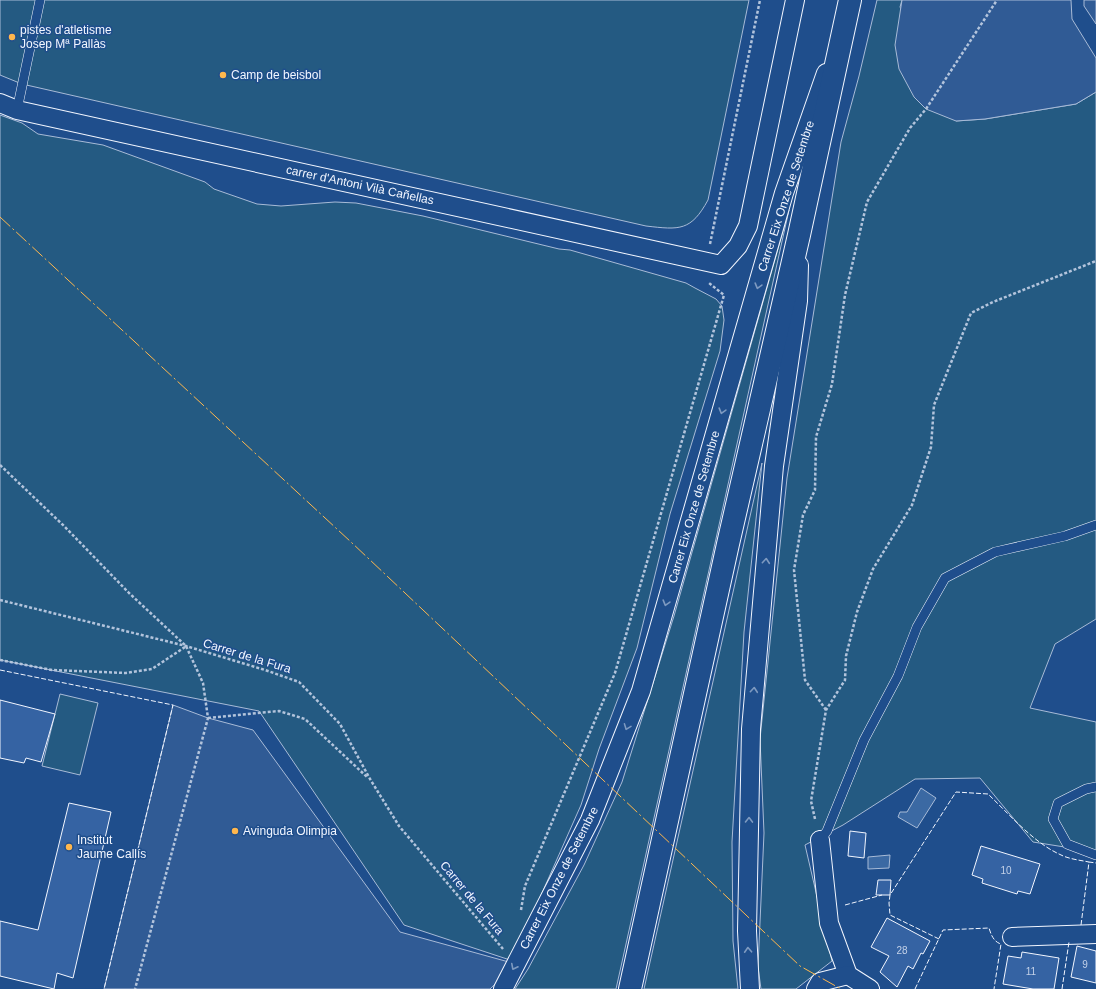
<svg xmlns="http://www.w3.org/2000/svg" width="1096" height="989" font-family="Arial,sans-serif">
<rect width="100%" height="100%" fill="#1f4e8c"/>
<g fill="#245a82" stroke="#a8bbd7">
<path d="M0 0H749L708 200C691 231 680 230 646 226L22 84 0 75Z"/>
<polygon points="877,0 902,0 900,7 956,121 985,119 1076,104 1096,92 1096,619 1055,644 1030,708 1096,722 1096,852 1033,842 980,778 915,779 843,825 805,845 832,961 796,989 761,989 758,967 764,833 760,739 787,478 841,142 859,76"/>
<polygon points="0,115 22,123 38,134 103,145 205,182 214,189 257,204 281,206 335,202 356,203 423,216 559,249 570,250 686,283 695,288 716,299 722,306 724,320 720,351 670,514 637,648 599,749 581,805 538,902 510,960 404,925 259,711 0,660"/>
<polygon points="789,210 616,989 515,989 528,969 584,865 622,782 674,616"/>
<polygon points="762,463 744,632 732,842 733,941 738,989 644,989"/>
<polygon points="60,694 98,703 80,775 42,766"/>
</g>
<g fill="#305b95" stroke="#a8bbd7">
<polygon points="902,0 1071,0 1072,19 1096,58 1096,92 1076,104 985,119 956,121 926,109 914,97 899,69 895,45"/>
<polygon points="1084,0 1096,0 1096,24 1084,6"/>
<polygon points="173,705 208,718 253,730 400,932 516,964 490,989 104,989"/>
</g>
<g fill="#3b69a3" stroke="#a8bbd7">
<polygon points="921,788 936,798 917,828 898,817 900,812 907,812"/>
<polygon points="890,855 889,868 868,869 868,857"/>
</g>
<g fill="#3563a3" stroke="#f2f6ff">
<polygon points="0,700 55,714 41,762 26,758 24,763 0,758"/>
<polygon points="69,803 111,812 73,978 57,973 54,989 0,976 0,921 38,930"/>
<polygon points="850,831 866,833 864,858 848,856"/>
<polygon points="981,846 1040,864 1030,894 1018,891 1017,894 982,883 983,879 972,875"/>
<polygon points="878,880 891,880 890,895 876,895"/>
<polygon points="887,918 930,941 923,954 921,953 913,969 908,966 897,987 880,972 889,956 871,947"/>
<polygon points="1077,946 1096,951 1096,983 1071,977"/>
<polygon points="1022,952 1059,958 1054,989 1033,989 1003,984 1008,956 1021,958"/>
</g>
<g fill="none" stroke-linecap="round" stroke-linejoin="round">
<g stroke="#f2f6ff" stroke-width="10">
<g id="lane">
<polyline points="17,110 40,0"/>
<polyline points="1096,787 1086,789 1058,803 1053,819 1067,844 1096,855"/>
<polyline points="820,840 827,831 864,740 898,676 917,627 945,578 995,552 1065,536 1096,525"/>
</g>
</g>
<g stroke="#f2f6ff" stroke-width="20">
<g id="street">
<polyline points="0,103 17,110 721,265 738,246 748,226 795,0"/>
<polyline points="820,840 829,923 848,975 870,989"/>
<polyline points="1012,937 1096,934"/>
<polyline points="503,989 590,820 641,691 784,193 826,73"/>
<polyline points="750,989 747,931 751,729 774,466 798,301 799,265"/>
<polyline points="816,989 820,982 848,975"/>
</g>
</g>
<g stroke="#f2f6ff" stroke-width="24">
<polyline id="secondary" points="630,989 728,544 799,235 850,0"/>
</g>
<g stroke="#b3c4dc" stroke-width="2.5" stroke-dasharray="3 2" stroke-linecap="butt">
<polyline points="710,244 760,0"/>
<polyline points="0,465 64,526 129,593 186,646 203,683 208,718 135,989"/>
<polyline points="0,600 186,646 265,670 299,682 340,724 370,779 399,826 503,949"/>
<polyline points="0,660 52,670 126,673 152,669 185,647"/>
<polyline points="826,710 805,680 794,570 803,515 815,490 816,437 832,384 845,295 867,202 910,128 926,109 997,0"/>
<polyline points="208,718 279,711 305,719 367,777"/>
<polyline points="815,819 811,801 826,710 845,680 846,656 857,612 873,569 912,505 931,447 934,405 971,313 993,302 1096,261"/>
<polyline points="521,910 525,886 615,673 724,295 709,283"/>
</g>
<use href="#lane" stroke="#1f4e8c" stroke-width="9"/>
<use href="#street" stroke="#1f4e8c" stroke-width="18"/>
<use href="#secondary" stroke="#1f4e8c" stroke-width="22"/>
<g stroke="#f2f6ff" stroke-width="1" stroke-dasharray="5 2" stroke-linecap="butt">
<polyline points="0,670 173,705 104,989"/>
<polyline points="845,905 882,895"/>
<polyline points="1081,925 1089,862 1096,863"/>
<path d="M939 939 890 915 889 903 890 895 956 792 988 794C1009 814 1033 842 1059 854 1068 859 1079 860 1089 862"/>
<path d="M915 989 943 930 989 928C991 935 994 942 1001 944L994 989"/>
<polyline points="1062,989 1069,942"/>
</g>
<polyline stroke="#ffb74d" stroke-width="1" stroke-dasharray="14 3 2 3" stroke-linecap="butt" points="0,217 351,542 800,966 841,989"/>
</g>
<defs><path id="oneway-chevron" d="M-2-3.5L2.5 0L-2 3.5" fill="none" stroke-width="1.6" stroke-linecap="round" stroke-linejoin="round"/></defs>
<g stroke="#7e9ac0">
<use href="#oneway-chevron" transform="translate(758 286) rotate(106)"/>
<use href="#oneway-chevron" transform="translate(722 411) rotate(106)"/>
<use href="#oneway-chevron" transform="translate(766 561) rotate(-85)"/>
<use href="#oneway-chevron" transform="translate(666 603) rotate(106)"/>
<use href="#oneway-chevron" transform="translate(754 690) rotate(-85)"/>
<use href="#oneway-chevron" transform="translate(627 727) rotate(111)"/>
<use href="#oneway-chevron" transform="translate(749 820) rotate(-89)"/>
<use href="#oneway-chevron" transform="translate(748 950) rotate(-93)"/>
<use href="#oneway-chevron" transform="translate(514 967) rotate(117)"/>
</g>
<g fill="#ffb74d" stroke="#1f4e8c" stroke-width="1.5">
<circle cx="12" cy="37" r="4"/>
<circle cx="223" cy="75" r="4"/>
<circle cx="235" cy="831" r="4"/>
<circle cx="69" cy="847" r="4"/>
</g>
<g text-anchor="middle" stroke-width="3" stroke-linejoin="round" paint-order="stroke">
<g font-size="10" fill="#c3d1e8">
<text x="1006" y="874">10</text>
<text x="902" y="954">28</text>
<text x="1085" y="968">9</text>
<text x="1031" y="975">11</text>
</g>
<g font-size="12" fill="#f2f6ff" stroke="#1f4e8c" text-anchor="start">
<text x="20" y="34">pistes d'atletisme<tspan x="20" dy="14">Josep Mª Pallàs</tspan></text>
<text x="231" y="79">Camp de beisbol</text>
<text x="243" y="835">Avinguda Olimpia</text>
<text x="77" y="844">Institut<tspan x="77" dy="14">Jaume Callís</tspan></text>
</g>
<g font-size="12" fill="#f2f6ff" stroke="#1f4e8c">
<text transform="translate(360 185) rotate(12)" y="4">carrer d'Antoni Vilà Cañellas</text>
<text transform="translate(786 196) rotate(-72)" y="4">Carrer Eix Onze de Setembre</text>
<text transform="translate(694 507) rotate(-74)" y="4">Carrer Eix Onze de Setembre</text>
<text transform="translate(247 656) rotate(17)" y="4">Carrer de la Fura</text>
<text transform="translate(559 878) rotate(-63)" y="4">Carrer Eix Onze de Setembre</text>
<text transform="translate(472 898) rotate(50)" y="4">Carrer de la Fura</text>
</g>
</g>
</svg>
